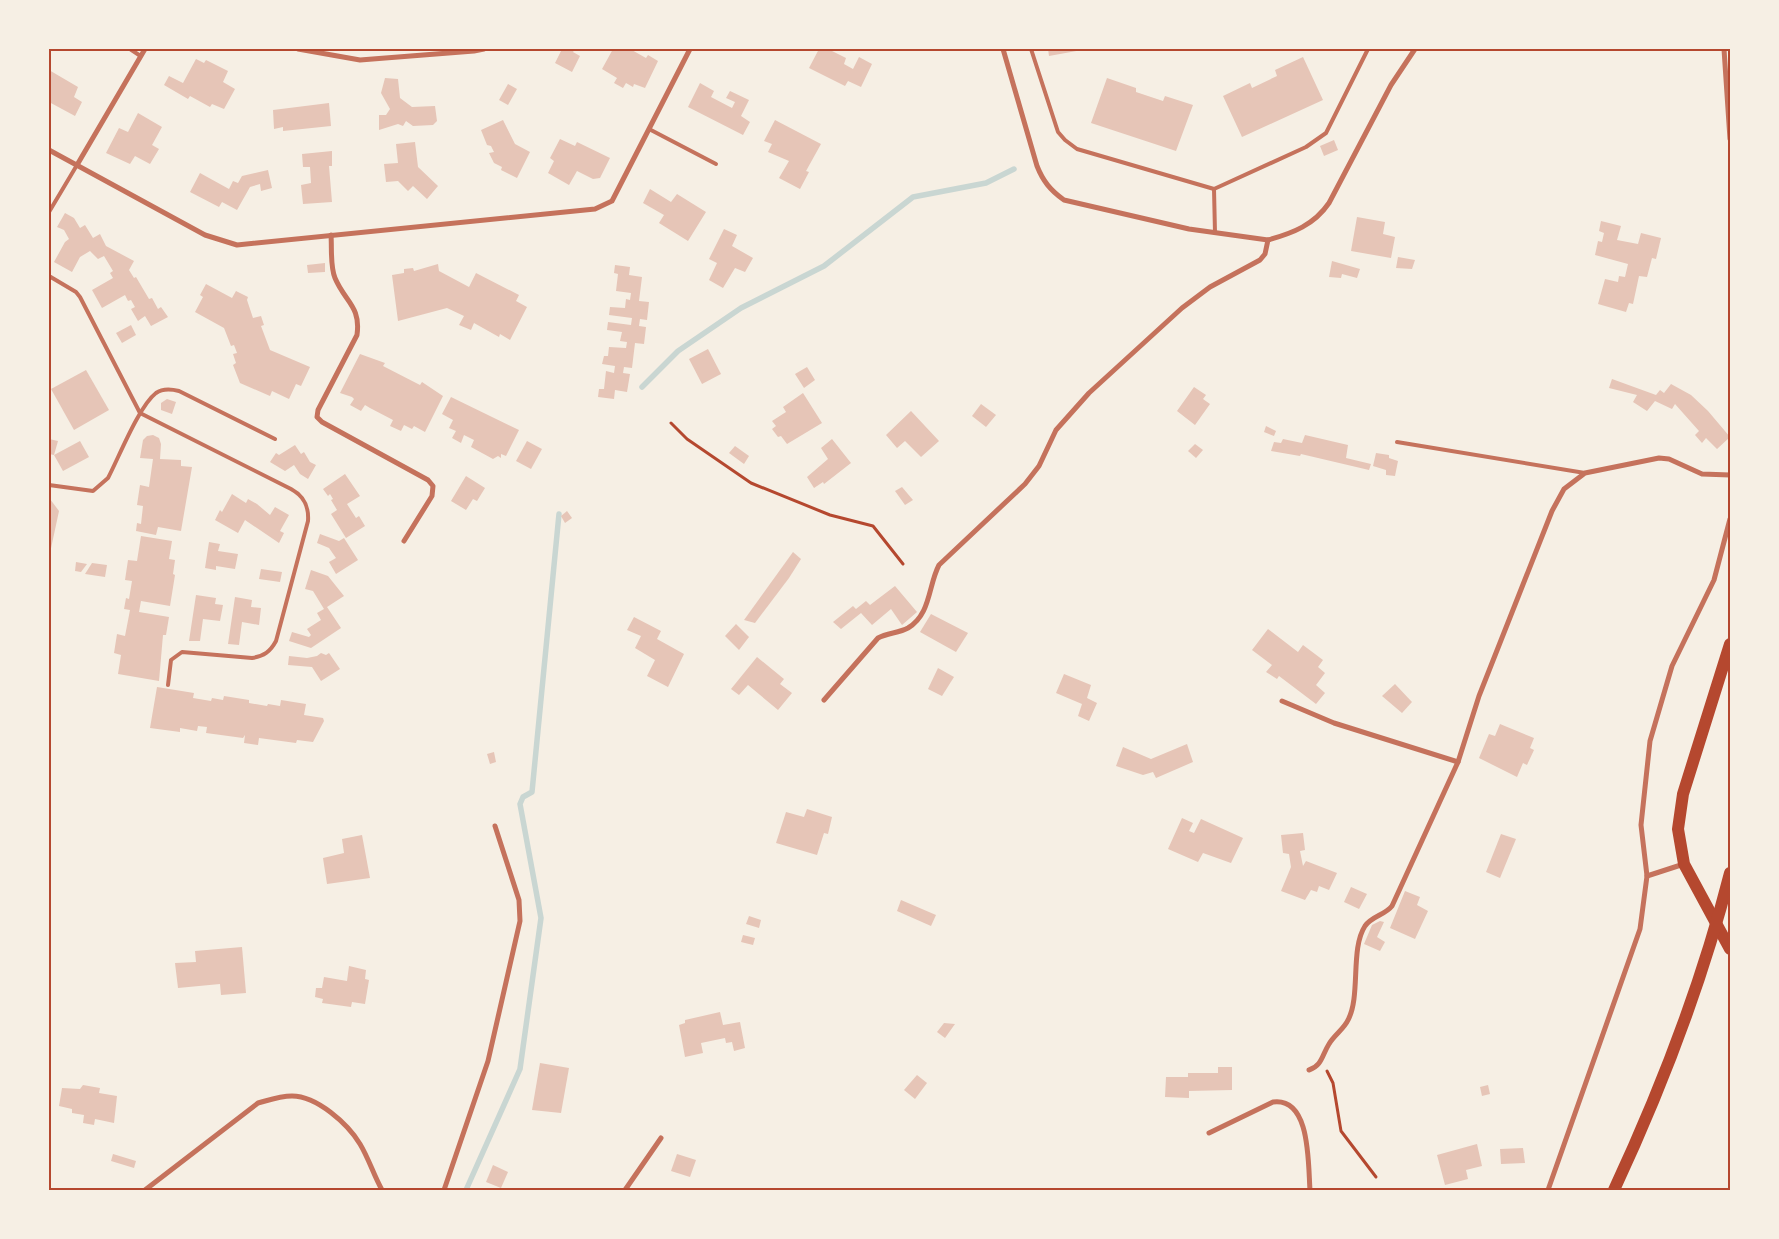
<svg xmlns="http://www.w3.org/2000/svg" width="1779" height="1239" font-family="Overpass,sans-serif">
<rect width="100%" height="100%" fill="#f6efe4"/>
<g fill="none" stroke-linecap="round" stroke-linejoin="round">
<g stroke="#c9d6d2" stroke-width="5.5">
<polyline points="642,387 678,351 741,308 824,266 913,197 986,183 1014,169"/>
<polyline points="466,1190 520,1069 541,918 520,804 523,797 532,792 559,514"/>
</g>
</g>
<g fill="#e6c5b7">
<polygon points="562,49 575,49 573,52 580,56 572,72 555,63"/>
<polygon points="613,49 630,49 646,58 648,55 658,61 645,88 634,84 633,87 626,83 623,88 614,83 617,78 602,69"/>
<polygon points="819,49 828,49 846,58 844,64 853,69 859,57 872,64 861,87 848,81 845,86 809,68"/>
<polygon points="1048,49 1082,49 1082,50 1049,56"/>
<polygon points="1303,57 1323,100 1242,137 1223,96 1250,83 1252,88 1277,76 1275,70"/>
<polygon points="196,59 204,63 206,60 228,71 223,82 235,89 224,109 212,104 210,107 190,96 188,99 164,85 169,76 183,83"/>
<polygon points="49,70 78,87 74,97 82,102 75,116 49,102"/>
<polygon points="385,78 398,79 400,98 412,107 435,106 437,121 433,125 413,126 406,121 403,126 398,124 379,130 379,115 386,115 390,109 381,93"/>
<polygon points="1107,78 1136,88 1136,92 1163,101 1165,96 1193,105 1176,151 1091,123"/>
<polygon points="700,83 714,91 711,97 732,108 735,102 726,98 730,91 749,100 741,116 750,122 743,135 688,107"/>
<polygon points="508,84 517,89 508,105 499,100"/>
<polygon points="329,103 331,126 283,131 283,127 274,129 273,110"/>
<polygon points="138,113 162,127 152,145 159,149 150,164 135,156 130,164 106,153 119,128 128,132"/>
<polygon points="503,120 515,144 530,152 517,178 501,170 502,167 494,163 489,153 494,152 491,146 487,145 481,130"/>
<polygon points="775,120 821,144 806,171 809,172 800,189 779,178 789,161 768,152 772,144 764,141"/>
<polygon points="560,139 575,146 577,142 610,158 600,178 593,179 577,171 569,185 548,173 554,161 550,158"/>
<polygon points="1334,140 1338,150 1324,156 1320,146"/>
<polygon points="415,142 418,167 438,186 427,199 413,186 408,191 398,181 386,182 384,164 398,163 396,144"/>
<polygon points="332,151 332,166 329,166 332,202 303,204 301,185 311,183 310,167 303,167 302,154"/>
<polygon points="268,170 272,188 261,191 260,184 250,187 237,210 222,202 219,207 190,192 200,173 229,189 233,181 238,183 242,176"/>
<polygon points="650,189 671,202 677,194 706,212 688,241 659,223 664,215 643,203"/>
<polygon points="65,213 74,218 80,228 85,225 93,238 100,234 106,246 134,261 129,270 134,278 136,277 149,299 152,298 158,309 161,307 168,317 151,326 145,316 138,321 131,309 135,307 131,300 128,301 125,295 102,308 92,290 113,278 110,273 113,271 104,256 98,259 90,251 80,257 72,272 54,262 65,242 69,239 64,230 57,227"/>
<polygon points="1357,217 1385,222 1383,234 1395,237 1391,258 1351,251"/>
<polygon points="1601,221 1621,226 1617,240 1638,244 1641,233 1661,238 1656,259 1652,258 1647,277 1639,276 1633,304 1629,303 1626,312 1598,304 1605,279 1618,282 1619,276 1625,277 1628,264 1595,255 1598,241 1602,242 1604,233 1599,231"/>
<polygon points="724,229 737,235 732,246 753,258 745,272 735,268 723,288 709,280 717,263 709,259"/>
<polygon points="1398,257 1415,260 1412,269 1396,268"/>
<polygon points="1332,261 1360,269 1357,278 1342,274 1341,278 1329,277"/>
<polygon points="325,263 325,272 308,273 307,265"/>
<polygon points="438,264 439,271 469,287 476,273 519,295 516,301 527,307 510,340 500,334 499,337 474,323 471,330 459,325 464,316 447,308 398,321 392,275 404,273 404,269 413,268 414,271"/>
<polygon points="615,265 630,267 629,275 642,277 639,301 649,302 647,320 640,319 639,326 646,327 644,344 635,343 632,368 624,367 623,373 630,374 627,392 615,390 614,399 598,397 599,389 604,389 606,371 614,373 615,366 602,364 604,356 608,356 609,347 626,348 627,342 620,341 622,332 607,330 608,322 631,325 632,318 609,315 610,307 625,308 626,299 630,300 631,293 616,291 618,274 614,273"/>
<polygon points="206,284 232,298 236,291 248,297 247,300 253,318 261,316 264,325 261,326 270,350 310,367 301,386 296,384 289,399 272,391 270,396 240,383 233,365 236,363 233,354 237,353 234,345 231,346 224,328 195,312 203,297 200,295"/>
<polygon points="131,325 136,335 122,343 116,333"/>
<polygon points="708,349 721,374 702,384 689,359"/>
<polygon points="360,354 385,363 383,366 420,385 422,382 443,396 425,432 414,426 412,429 404,425 401,431 390,426 393,420 370,408 365,405 361,411 350,405 354,399 352,397 340,393"/>
<polygon points="807,367 815,380 804,388 795,374"/>
<polygon points="86,370 109,410 74,430 51,389"/>
<polygon points="1612,379 1656,395 1660,390 1664,393 1671,384 1691,395 1708,411 1730,437 1717,449 1706,438 1702,443 1695,435 1699,431 1675,404 1672,409 1655,401 1647,411 1633,402 1637,395 1609,388"/>
<polygon points="1194,387 1206,395 1203,399 1210,404 1195,425 1177,411"/>
<polygon points="803,393 822,423 787,444 781,436 778,437 772,429 776,426 772,421 786,412 783,407"/>
<polygon points="451,397 519,430 506,456 501,454 501,458 498,456 493,459 471,447 474,440 464,435 461,443 452,438 456,431 449,428 453,420 442,414"/>
<polygon points="167,399 176,402 172,414 161,410 161,403"/>
<polygon points="981,404 996,415 986,427 972,416"/>
<polygon points="911,411 939,441 921,457 905,441 897,448 886,435"/>
<polygon points="1266,426 1276,431 1274,436 1264,432"/>
<polygon points="153,435 159,438 161,444 160,459 181,460 181,466 192,467 181,531 158,527 156,535 136,531 137,523 141,524 143,506 137,505 140,485 149,487 153,459 140,458 143,440 147,436"/>
<polygon points="1305,435 1348,445 1346,458 1371,464 1369,470 1301,454 1300,456 1271,451 1274,442 1281,443 1283,439 1302,443"/>
<polygon points="49,439 58,441 54,455 80,441 89,457 63,471 54,455 49,454"/>
<polygon points="832,439 851,463 824,484 823,482 814,488 807,477 828,459 821,448"/>
<polygon points="527,441 542,449 531,469 516,461"/>
<polygon points="1195,444 1203,450 1196,458 1188,451"/>
<polygon points="295,445 301,454 304,452 310,462 316,465 308,479 300,474 294,465 285,471 270,462 276,453 279,455"/>
<polygon points="735,446 749,456 744,464 729,453"/>
<polygon points="1376,453 1389,455 1389,458 1398,461 1395,476 1386,475 1386,470 1373,466"/>
<polygon points="345,474 360,496 347,504 356,518 359,516 365,526 346,538 331,514 337,510 331,500 333,499 330,494 328,496 323,489"/>
<polygon points="466,476 485,488 477,501 473,499 466,510 451,501"/>
<polygon points="902,487 913,500 905,505 895,491"/>
<polygon points="232,494 246,503 248,499 257,504 270,515 275,507 289,515 280,531 284,533 279,543 245,520 238,533 215,520 220,510 222,512"/>
<polygon points="50,499 59,511 50,553 49,500"/>
<polygon points="567,511 572,518 565,523 561,516"/>
<polygon points="320,534 339,541 344,538 358,560 336,574 329,562 336,558 329,548 317,543"/>
<polygon points="141,536 172,541 169,559 175,560 173,574 175,575 170,606 141,601 139,612 169,617 166,635 163,635 159,681 118,674 121,655 114,653 117,634 125,636 130,610 124,609 126,598 129,599 132,581 125,580 128,560 137,561"/>
<polygon points="209,542 220,544 218,551 238,554 235,569 216,566 216,570 205,568"/>
<polygon points="793,552 801,559 789,578 755,623 744,620"/>
<polygon points="76,562 87,564 81,572 75,571"/>
<polygon points="92,563 107,565 105,577 85,574"/>
<polygon points="261,569 282,572 280,582 259,579"/>
<polygon points="311,570 328,576 344,596 327,607 341,628 311,648 289,641 292,632 309,637 311,635 307,629 321,620 317,613 324,609 313,591 305,589"/>
<polygon points="895,586 917,612 902,625 891,609 872,625 861,613 841,629 833,622 853,606 856,609 866,601 870,605"/>
<polygon points="196,595 216,598 215,604 223,605 220,621 203,619 200,641 189,641"/>
<polygon points="235,597 252,600 251,607 261,608 259,625 242,622 239,645 228,644"/>
<polygon points="931,614 968,633 956,652 920,632"/>
<polygon points="634,617 661,631 657,639 684,654 668,687 647,676 655,660 635,648 641,636 627,630"/>
<polygon points="736,624 749,637 739,650 725,636"/>
<polygon points="1268,629 1298,652 1303,645 1323,660 1318,667 1325,673 1316,685 1325,693 1316,704 1279,676 1277,679 1266,672 1272,665 1252,650"/>
<polygon points="321,653 326,655 329,653 340,669 321,681 312,667 288,665 289,656 307,658 317,656"/>
<polygon points="757,657 784,679 780,684 792,693 778,710 748,685 739,695 731,689"/>
<polygon points="938,668 954,677 942,696 928,689"/>
<polygon points="1064,674 1091,685 1087,698 1097,703 1089,721 1078,716 1082,704 1056,693"/>
<polygon points="1395,684 1412,702 1402,713 1382,696"/>
<polygon points="157,687 194,693 193,698 211,701 212,698 223,700 224,696 249,700 249,703 267,706 268,704 280,706 281,700 306,704 304,715 323,718 324,721 313,742 297,740 296,743 259,738 258,745 244,743 245,735 243,738 206,733 207,727 198,726 197,731 180,728 180,732 150,728"/>
<polygon points="1500,724 1534,738 1530,748 1534,750 1527,765 1523,763 1517,777 1479,758 1489,734 1495,736"/>
<polygon points="1187,744 1193,762 1156,778 1153,772 1143,775 1116,766 1123,747 1151,759"/>
<polygon points="494,752 496,762 490,764 487,754"/>
<polygon points="807,809 832,817 828,834 824,833 817,855 776,843 786,812 804,817"/>
<polygon points="1182,818 1193,823 1189,831 1194,833 1201,819 1243,838 1231,863 1203,853 1198,862 1168,849"/>
<polygon points="1303,833 1305,850 1300,851 1303,866 1306,861 1337,873 1329,890 1319,886 1317,892 1311,890 1305,900 1281,891 1291,867 1289,854 1283,853 1281,835"/>
<polygon points="1501,834 1516,839 1500,878 1486,872"/>
<polygon points="362,835 370,878 327,884 323,858 344,853 342,839"/>
<polygon points="1351,887 1367,894 1359,909 1344,902"/>
<polygon points="1405,891 1420,897 1417,905 1428,911 1415,939 1390,928"/>
<polygon points="901,900 936,915 931,926 897,911"/>
<polygon points="749,916 761,920 759,928 746,924"/>
<polygon points="1380,921 1384,922 1377,937 1385,942 1380,951 1364,944 1372,925"/>
<polygon points="743,935 755,938 753,945 741,942"/>
<polygon points="242,947 246,993 221,995 220,984 178,988 175,963 196,962 195,951"/>
<polygon points="349,966 366,970 365,979 369,980 365,1004 352,1002 351,1007 322,1003 323,999 315,997 316,988 322,988 324,977 347,981"/>
<polygon points="720,1012 723,1025 740,1022 745,1048 734,1051 732,1042 726,1043 725,1038 701,1043 703,1053 685,1057 679,1025 685,1023 685,1020"/>
<polygon points="944,1023 955,1024 945,1038 937,1032"/>
<polygon points="540,1063 569,1068 561,1113 532,1110"/>
<polygon points="1218,1067 1232,1067 1232,1090 1189,1091 1189,1098 1165,1097 1166,1077 1188,1077 1188,1073 1218,1073"/>
<polygon points="917,1075 927,1083 915,1099 904,1090"/>
<polygon points="83,1085 100,1088 99,1093 117,1096 114,1123 95,1119 94,1125 83,1123 84,1115 72,1113 72,1109 59,1106 62,1088 80,1089"/>
<polygon points="1488,1085 1490,1094 1482,1096 1480,1087"/>
<polygon points="1477,1144 1482,1166 1466,1170 1468,1179 1445,1185 1437,1155"/>
<polygon points="1523,1148 1525,1163 1501,1164 1500,1149"/>
<polygon points="113,1154 136,1161 134,1168 111,1161"/>
<polygon points="677,1154 696,1160 690,1177 671,1171"/>
<polygon points="493,1165 508,1172 501,1188 486,1182"/>
</g>
<g fill="none" stroke-linecap="round" stroke-linejoin="round">
<g stroke="#b5482f" stroke-width="3">
<polyline points="671,423 687,439 751,483 830,515 873,526 903,564"/>
<polyline points="1327,1071 1333,1083 1341,1131 1376,1177"/>
</g>
<g stroke="#c5725c" stroke-width="4">
<polyline points="130,49 139,55"/>
<polyline points="1031,49 1058,132 1065,140 1077,149 1214,189"/>
<polyline points="649,129 716,164"/>
<polyline points="49,212 77,165"/>
<polyline points="1215,233 1214,189 1306,147 1326,133 1368,49"/>
<path d="M49 276 76 292 80 297 140 413 291 489C304 496 309 506 308 521L276 641C270 652 264 656 252 658L182 652 171 660 168 685"/>
<polyline points="1397,442 1585,473"/>
<path d="M49 485 93 491 108 478C119 457 139 406 156 393 163 388 171 389 179 391L275 439"/>
</g>
<g stroke="#c5725c" stroke-width="5">
<polyline points="298,49 360,60 474,51 484,49"/>
<path d="M1003 49 1037 166C1043 181 1050 190 1064 200L1189 229 1268 240"/>
<polyline points="1724,49 1730,139"/>
<polyline points="49,150 205,235 237,245 595,209 612,201 690,49"/>
<polyline points="77,165 145,49"/>
<path d="M331 235C332 249 330 266 335 278 345 302 361 306 357 335L318 410 317 417 322 422 428 480 433 486 432 496 404 541"/>
<path d="M824 700 878 638C887 633 899 633 908 628 931 614 928 586 939 565L1025 484 1039 466 1056 430 1089 393 1182 308 1210 287 1260 260 1265 254 1268 240C1293 233 1314 225 1329 203L1391 85 1415 49"/>
<polyline points="1282,701 1334,723 1458,762"/>
<polyline points="1647,876 1684,864"/>
<path d="M1309 1070C1322 1066 1322 1055 1329 1044 1334 1035 1344 1029 1348 1020 1361 996 1350 949 1365 926 1372 916 1385 915 1392 906L1458 762 1479 696 1552 511 1564 489 1585 473 1659 458 1669 459 1702 474 1730 475"/>
<path d="M1209 1133 1273 1102C1311 1097 1308 1164 1310 1190"/>
<path d="M145 1190 258 1103C269 1100 280 1096 292 1096 317 1096 348 1124 360 1144 369 1159 374 1176 382 1190"/>
<polyline points="444,1190 488,1061 520,921 519,900 495,826"/>
<polyline points="625,1190 661,1138"/>
<polyline points="1548,1190 1640,929 1647,876 1641,825 1650,741 1672,666 1714,580 1730,519"/>
</g>
<g stroke="#b5482f" stroke-width="12">
<polyline points="1730,644 1683,794 1678,829 1684,864 1730,949"/>
<path d="M1614 1190C1662 1087 1702 983 1730 873"/>
</g>
</g>
<rect width="1779" height="1239" fill="none" stroke="#f6efe4" stroke-width="100"/>
<rect x="50" y="50" width="1679" height="1139" fill="none" stroke="#b5482f" stroke-width="2"/>
</svg>
